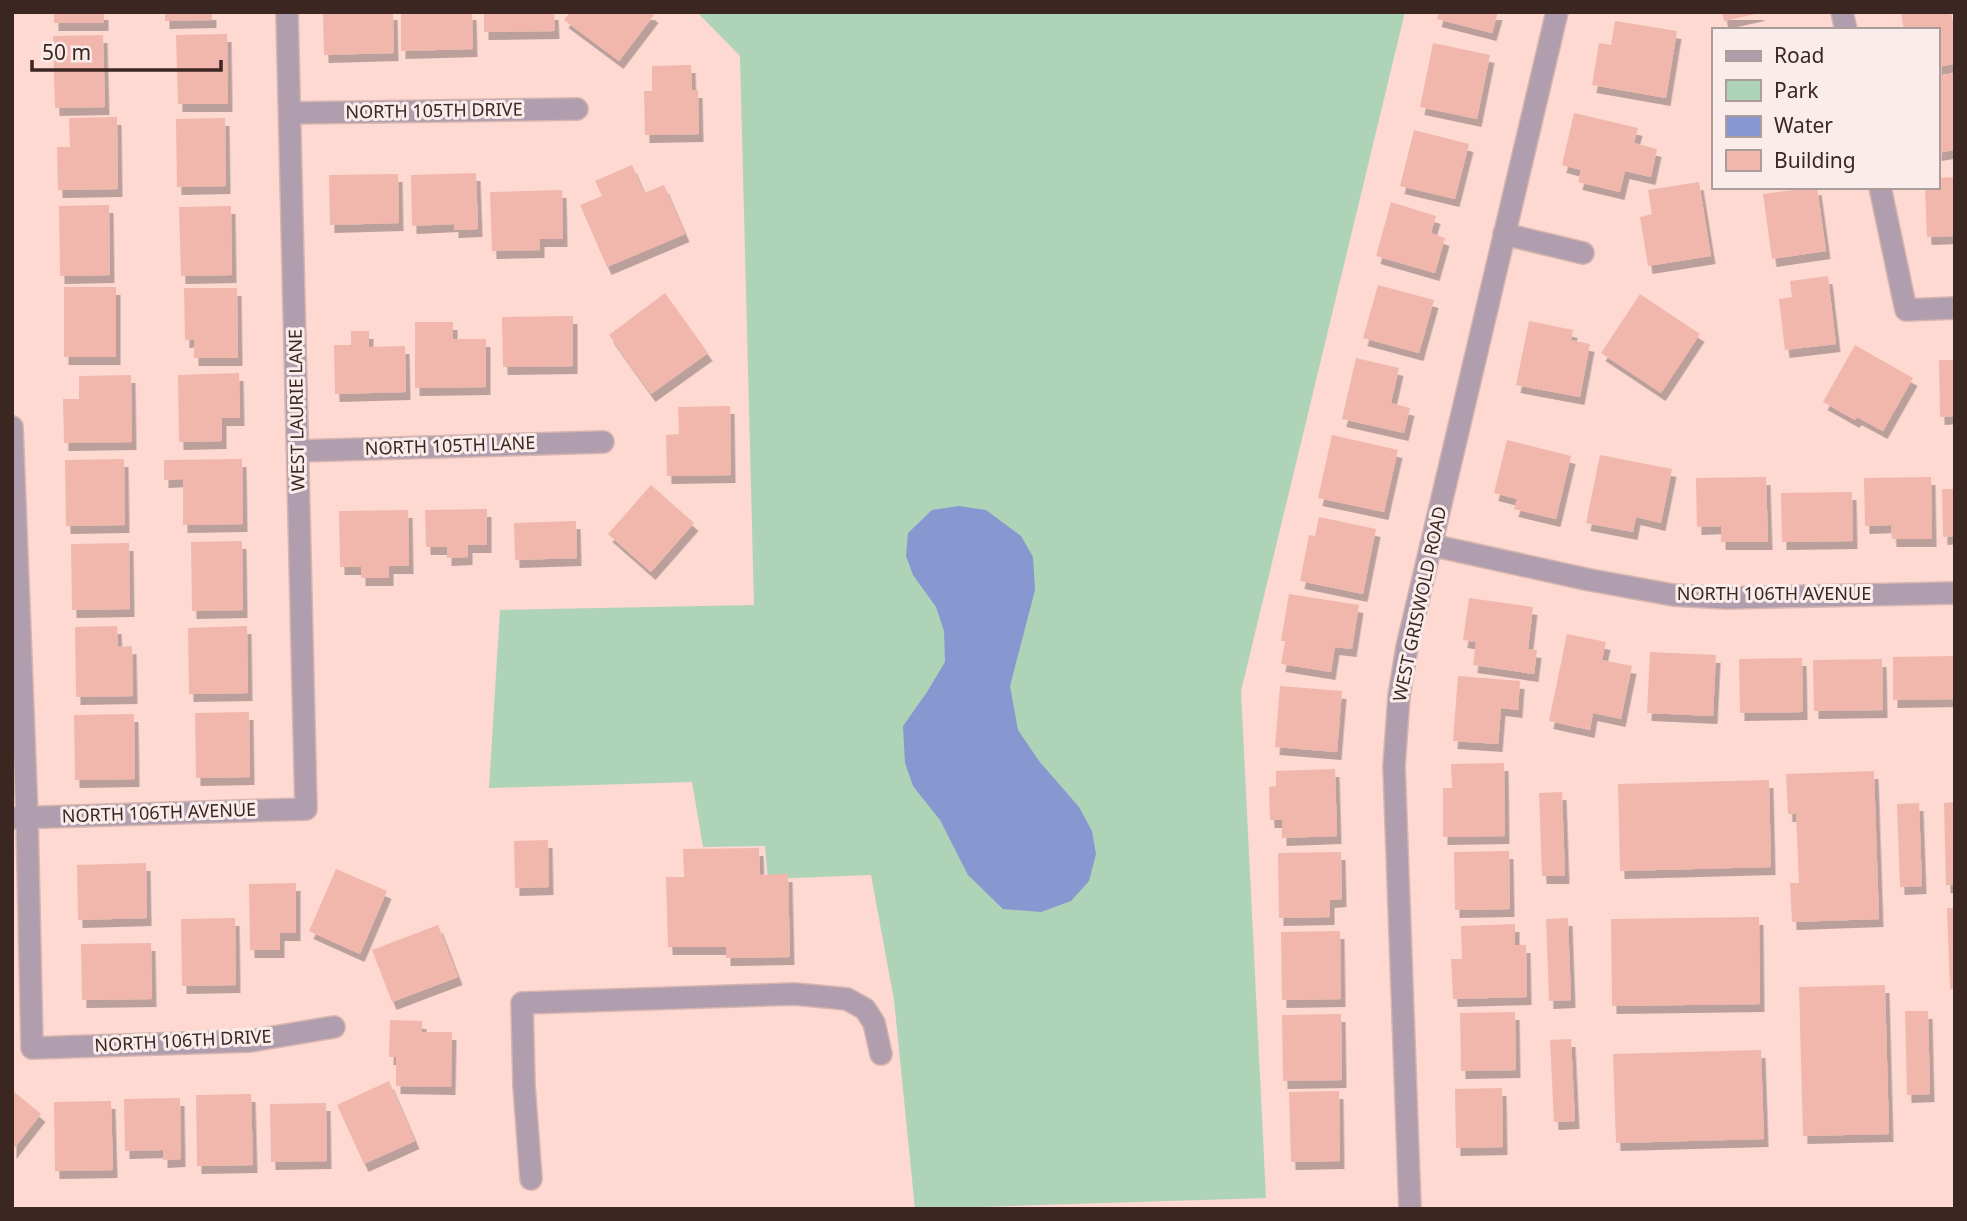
<svg xmlns="http://www.w3.org/2000/svg" width="1967" height="1221" font-family="'Noto Sans',sans-serif">
<defs>
<filter id="shadow"><feDropShadow dx="4.5" dy="8" stdDeviation="0" flood-color="#0004"/></filter>
</defs>
<rect width="100%" height="100%" fill="#fdd9d2"/>
<polygon fill="#afd3b6" points="697,12 1405,12 1241,691 1266,1198 915,1209 894,1000 871,875 768,879 765,846 703,847 692,782 489,788 500,610 754,605 740,56"/>
<polygon fill="#8798d0" points="959,506 986,510 1021,536 1033,557 1035,590 1010,686 1018,730 1039,761 1079,807 1092,831 1096,854 1089,881 1071,901 1041,912 1003,909 968,875 940,820 913,786 905,763 903,726 927,692 945,662 944,631 936,607 913,575 906,556 908,533 932,510"/>
<g fill="#f1b7ac" filter="url(#shadow)">
<rect x="54" y="12" width="50" height="11"/>
<polygon points="165,12 212,12 212,20 165,21"/>
<polygon points="323,12 393,12 394,53 324,55"/>
<polygon points="401,12 472,12 473,49 401,51"/>
<polygon points="484,12 554,12 555,31 484,32"/>
<polygon points="570,12 650,12 654,15 619,61 564,20"/>
<polygon points="1439,12 1498,12 1492,33 1437,19"/>
<polygon points="1722,12 1759,12 1760,13 1724,21"/>
<polygon points="1901,12 1951,12 1955,35 1955,64 1937,67 1937,30 1904,30"/>
<polygon points="1615,21 1677,31 1666,98 1592,85 1599,43 1611,45"/>
<polygon points="227,34 228,104 178,104 176,35"/>
<polygon points="103,35 105,107 55,108 53,36"/>
<polygon points="1433,43 1490,55 1477,119 1420,107"/>
<polygon points="691,65 692,90 698,90 699,134 645,135 644,91 652,91 652,66"/>
<polygon points="1955,73 1955,150 1937,153 1937,76"/>
<polygon points="1574,113 1638,128 1634,143 1657,149 1651,177 1625,171 1620,192 1578,182 1581,170 1562,165"/>
<polygon points="117,117 118,189 58,190 57,147 70,147 69,118"/>
<polygon points="225,118 226,186 177,187 176,119"/>
<polygon points="1414,130 1469,144 1455,199 1400,186"/>
<polygon points="632,165 644,193 664,185 685,234 607,267 580,205 602,196 595,181"/>
<polygon points="476,173 478,229 454,230 454,224 412,226 411,175"/>
<polygon points="398,174 399,223 330,225 329,175"/>
<polygon points="1955,177 1955,236 1927,237 1925,187 1937,187 1937,178"/>
<polygon points="1699,182 1711,256 1648,266 1640,217 1652,214 1648,190"/>
<polygon points="1817,187 1826,251 1772,259 1763,194"/>
<polygon points="562,190 563,239 540,239 540,250 492,251 490,192"/>
<polygon points="1391,202 1436,216 1431,233 1445,238 1435,273 1376,256"/>
<polygon points="109,205 110,275 60,276 59,206"/>
<polygon points="231,206 232,275 181,276 179,207"/>
<polygon points="1828,276 1836,344 1785,350 1779,299 1792,297 1790,281"/>
<polygon points="1378,285 1434,300 1419,353 1363,338"/>
<rect x="64" y="287" width="52" height="70"/>
<polygon points="184,288 237,288 238,358 194,358 194,339 185,340"/>
<polygon points="665,293 708,353 651,394 609,335"/>
<polygon points="1640,294 1700,334 1661,393 1601,353"/>
<polygon points="573,316 573,366 503,367 502,317"/>
<polygon points="1529,321 1573,330 1571,340 1590,344 1580,397 1516,385"/>
<polygon points="415,322 453,322 453,339 486,339 486,387 415,388"/>
<polygon points="351,331 369,331 369,347 405,346 406,392 335,394 334,345 351,345"/>
<polygon points="1855,345 1913,378 1883,431 1857,417 1855,420 1823,402"/>
<polygon points="1356,358 1399,368 1391,403 1410,408 1404,433 1342,419"/>
<polygon points="1939,360 1955,360 1955,416 1940,417"/>
<polygon points="239,373 240,418 222,418 222,441 179,442 178,375"/>
<polygon points="131,375 132,442 64,443 63,399 79,399 79,376"/>
<polygon points="730,406 731,475 667,476 666,435 679,434 678,407"/>
<polygon points="1332,435 1398,450 1384,512 1318,498"/>
<polygon points="1507,440 1571,456 1556,519 1514,509 1517,499 1494,493"/>
<polygon points="1600,455 1672,469 1661,523 1636,517 1633,532 1586,523"/>
<polygon points="124,459 125,525 66,526 65,460"/>
<polygon points="242,459 243,524 183,525 183,479 164,480 164,460"/>
<polygon points="1766,477 1768,542 1721,542 1721,526 1697,527 1696,478"/>
<polygon points="1931,477 1932,539 1892,539 1891,525 1865,526 1864,478"/>
<polygon points="651,485 694,523 651,572 608,534"/>
<polygon points="1942,489 1955,489 1955,536 1943,537"/>
<polygon points="1852,492 1853,541 1782,542 1781,493"/>
<polygon points="487,509 487,545 468,545 468,557 447,558 447,547 426,547 425,510"/>
<polygon points="408,510 409,566 389,566 389,578 361,578 361,567 340,567 339,511"/>
<polygon points="1319,517 1376,529 1363,594 1300,581 1309,535 1315,536"/>
<polygon points="576,521 577,558 515,560 514,523"/>
<polygon points="242,541 243,610 192,611 191,542"/>
<polygon points="129,543 130,609 72,610 71,544"/>
<polygon points="1289,594 1359,605 1352,649 1335,647 1331,672 1281,664 1285,641 1281,641"/>
<polygon points="1469,598 1533,607 1528,649 1537,650 1534,674 1473,665 1476,642 1463,640"/>
<polygon points="117,626 118,647 132,646 133,696 76,697 75,627"/>
<polygon points="247,626 248,693 189,694 188,628"/>
<polygon points="1567,634 1606,642 1602,660 1632,666 1621,719 1593,713 1590,730 1549,721"/>
<polygon points="1650,652 1716,655 1713,716 1647,713"/>
<polygon points="1955,656 1955,699 1893,700 1893,657"/>
<polygon points="1802,658 1803,712 1740,713 1739,659"/>
<polygon points="1882,659 1883,710 1814,711 1813,660"/>
<polygon points="1458,676 1520,681 1518,710 1501,708 1498,744 1453,741"/>
<polygon points="1280,686 1342,691 1337,752 1275,747"/>
<polygon points="249,712 250,777 196,778 195,713"/>
<polygon points="134,714 135,779 75,780 74,715"/>
<polygon points="1504,763 1505,836 1443,837 1443,788 1452,788 1451,764"/>
<polygon points="1335,769 1337,836 1282,838 1282,820 1270,820 1269,787 1276,786 1276,771"/>
<polygon points="1874,771 1879,919 1792,922 1790,883 1799,883 1796,814 1788,814 1786,774"/>
<polygon points="1769,780 1771,867 1620,871 1618,784"/>
<polygon points="1562,792 1565,876 1542,876 1539,793"/>
<polygon points="1955,802 1955,885 1946,885 1944,803"/>
<polygon points="1919,803 1922,886 1900,887 1897,804"/>
<polygon points="548,840 549,887 515,888 514,841"/>
<polygon points="759,848 760,875 788,874 790,957 726,958 726,947 668,947 666,877 684,877 683,849"/>
<polygon points="1509,851 1510,909 1455,910 1454,852"/>
<polygon points="1341,852 1342,899 1330,900 1330,917 1279,918 1278,853"/>
<polygon points="146,863 147,918 78,920 77,865"/>
<polygon points="336,869 387,891 360,954 309,931"/>
<polygon points="296,883 296,933 280,933 280,950 250,950 249,884"/>
<polygon points="1947,908 1955,908 1955,989 1950,989"/>
<polygon points="1759,917 1760,1004 1612,1006 1611,919"/>
<polygon points="235,918 236,985 182,986 181,919"/>
<polygon points="1568,918 1571,1000 1549,1001 1546,919"/>
<polygon points="1515,924 1515,945 1526,945 1527,997 1453,999 1451,959 1462,959 1461,926"/>
<polygon points="438,925 458,977 392,1002 372,950"/>
<polygon points="1340,931 1341,999 1282,1000 1281,932"/>
<polygon points="151,943 152,999 82,1000 81,944"/>
<polygon points="1885,985 1889,1134 1803,1136 1799,987"/>
<polygon points="1905,1011 1928,1011 1930,1094 1907,1095"/>
<polygon points="1515,1012 1516,1070 1461,1071 1460,1013"/>
<polygon points="1341,1014 1342,1080 1283,1081 1282,1015"/>
<polygon points="390,1020 422,1021 422,1032 452,1032 451,1087 396,1086 396,1057 389,1057"/>
<polygon points="1571,1039 1575,1121 1554,1122 1550,1040"/>
<polygon points="1761,1050 1764,1139 1616,1143 1613,1054"/>
<polygon points="389,1081 415,1141 364,1164 337,1105"/>
<polygon points="1502,1088 1503,1147 1456,1148 1455,1089"/>
<polygon points="12,1090 41,1114 12,1151"/>
<polygon points="1339,1091 1340,1161 1291,1162 1289,1092"/>
<polygon points="251,1094 253,1165 197,1166 196,1095"/>
<polygon points="180,1098 181,1159 163,1160 163,1150 125,1151 124,1099"/>
<polygon points="111,1101 113,1170 55,1171 54,1102"/>
<polygon points="326,1103 327,1161 271,1162 270,1104"/>
</g>
<g fill="none" stroke-linecap="round" stroke-linejoin="round">
<g stroke="#d6b5af" stroke-width="24">
<g id="minor">
<polyline points="1842,12 1846,30"/>
<polyline points="290,113 577,109"/>
<polyline points="1880,187 1906,310 1955,308"/>
<polyline points="1504,234 1583,253"/>
<polyline points="12,427 27,817 32,1048 250,1041 334,1027"/>
<polyline points="298,451 603,442"/>
<polyline points="1431,545 1590,580 1673,595 1726,598 1955,593"/>
<polyline points="12,818 306,809 287,12"/>
<polyline points="531,1179 524,1085 522,1003 795,994 847,999 865,1009 874,1023 881,1054"/>
<polyline points="1410,1209 1394,766 1399,696 1407,647 1557,12"/>
</g>
</g>
<use href="#minor" stroke="#b09dad" stroke-width="21"/>
</g>
<g text-anchor="middle" stroke-width="6" stroke-linejoin="round" paint-order="stroke">
<g font-size="18" fill="#3c2622" stroke="#f9ecea">
<text transform="translate(434 111) rotate(-1)" y="6">NORTH 105TH DRIVE</text>
<text transform="translate(297 410) rotate(-91)" y="6">WEST LAURIE LANE</text>
<text transform="translate(450 446) rotate(-2)" y="6">NORTH 105TH LANE</text>
<text x="1774" y="600">NORTH 106TH AVENUE</text>
<text transform="translate(1420 604) rotate(-78)" y="6">WEST GRISWOLD ROAD</text>
<text transform="translate(159 813) rotate(-2)" y="6">NORTH 106TH AVENUE</text>
<text transform="translate(183 1041) rotate(-3)" y="6">NORTH 106TH DRIVE</text>
</g>
</g>
<rect width="1967" height="1221" fill="none" stroke="#3c2622" stroke-width="28"/>
<rect x="1712" y="28" width="228" height="161" fill="#f9ecea" stroke="#ad9d9a" stroke-width="2"/>
<rect x="1726" y="51" width="35" height="10" fill="#b09dad" stroke="#ad9d9a" stroke-width="2"/>
<text x="1774" y="63" font-size="21" fill="#3c2622">Road</text>
<rect x="1726" y="80" width="35" height="21" fill="#afd3b6" stroke="#ad9d9a" stroke-width="2"/>
<text x="1774" y="98" font-size="21" fill="#3c2622">Park</text>
<rect x="1726" y="116" width="35" height="21" fill="#8798d0" stroke="#ad9d9a" stroke-width="2"/>
<text x="1774" y="133" font-size="21" fill="#3c2622">Water</text>
<rect x="1726" y="150" width="35" height="21" fill="#f1b7ac" stroke="#ad9d9a" stroke-width="2"/>
<text x="1774" y="168" font-size="21" fill="#3c2622">Building</text>
<path d="M32 60v10h189v-10" fill="none" stroke="#3c2622" stroke-width="3.5"/>
<text x="42" y="60" font-size="21" fill="#3c2622" stroke="#f9ecea" stroke-width="5" paint-order="stroke">50 m</text>
</svg>
